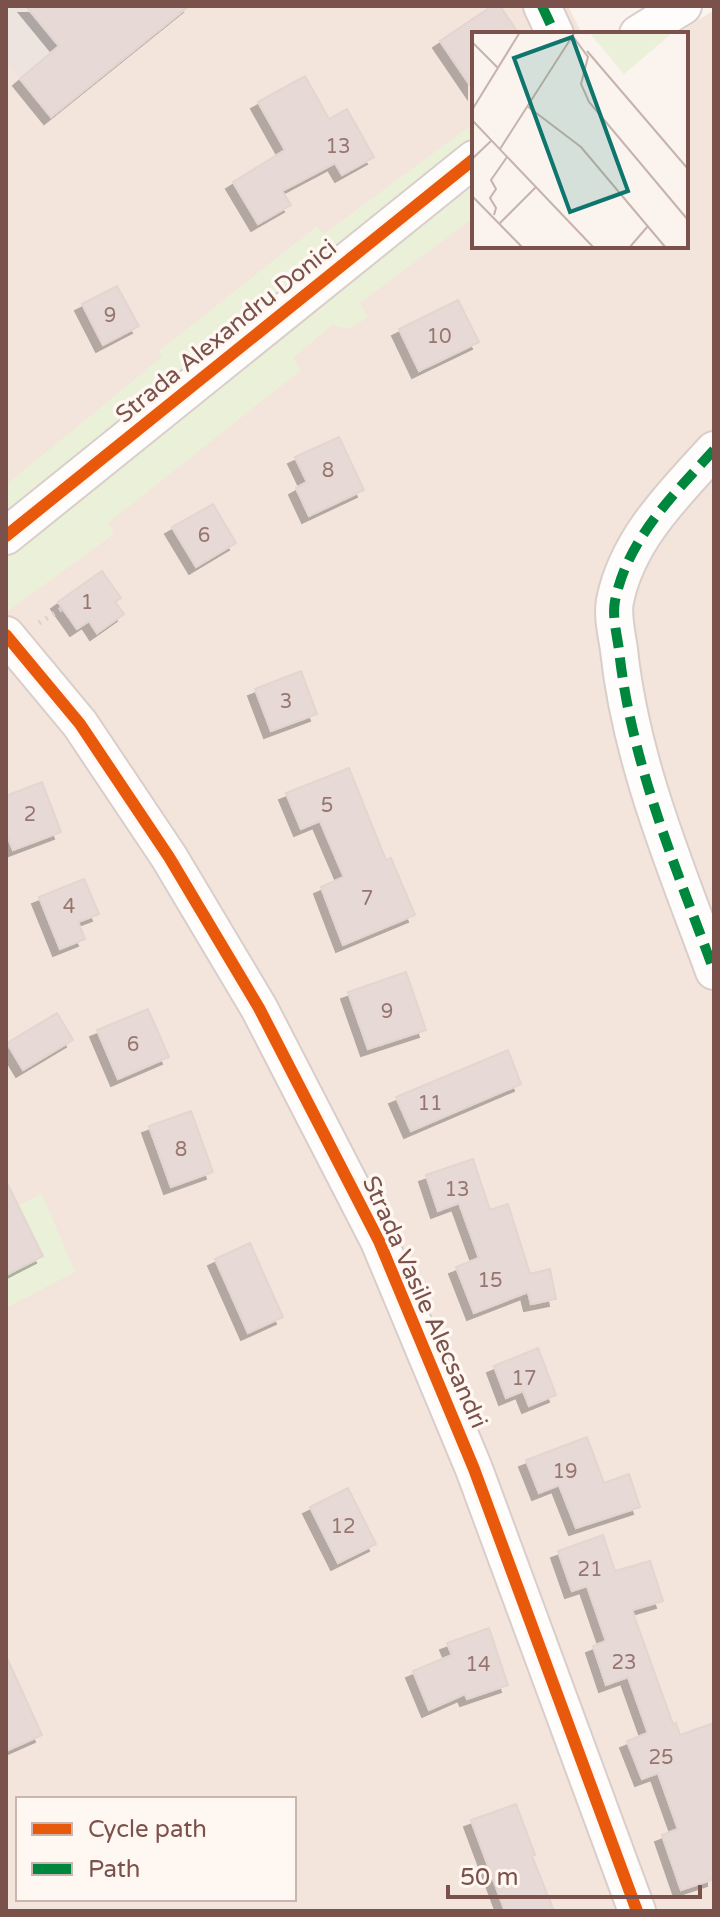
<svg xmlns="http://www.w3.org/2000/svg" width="720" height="1917" font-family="'Varela Round',sans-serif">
<defs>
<filter id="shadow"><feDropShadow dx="-7" dy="7" stdDeviation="0" flood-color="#0004"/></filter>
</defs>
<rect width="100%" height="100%" fill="#faf3ee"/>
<path fill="#f3e4dc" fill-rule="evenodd" d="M6 6H568L582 34H474V246H686V34H677L714 10V1911H6ZM18 1799H294V1899H18Z"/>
<polygon fill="#ede3df" points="6,6 189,6 51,117 6,61"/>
<g fill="#ebf0d9">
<polygon points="474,123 474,145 6,515 6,485 162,357 159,351 317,226 324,234"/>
<polygon points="474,181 474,217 360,303 368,317 349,329 332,325 293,358 301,370 108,523 114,534 8,611 6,558 9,550"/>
<polygon points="42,1194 75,1272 6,1308 6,1275 43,1256 18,1206"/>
</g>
<g fill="#e7d9d5" stroke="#e3d5d0" stroke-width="2" filter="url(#shadow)">
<polygon points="26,6 189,6 51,117 20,79 59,46"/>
<polygon points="492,6 500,6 519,34 474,34 474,91 440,41"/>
<polygon points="305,76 329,119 347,109 374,157 342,175 335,163 282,191 291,205 258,224 233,182 285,150 258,102"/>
<polygon points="117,286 139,326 103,345 82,304"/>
<polygon points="458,300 479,342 419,371 399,329"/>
<polygon points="339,437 364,490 309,516 296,488 307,482 295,457"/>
<polygon points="213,504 236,543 196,567 172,527"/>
<polygon points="102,571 121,598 115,602 124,614 97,633 89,621 77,629 58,602"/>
<polygon points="301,671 317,714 271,731 255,689"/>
<polygon points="349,768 386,860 391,858 415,915 343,945 321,887 344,877 320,821 301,829 286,793"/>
<polygon points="42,782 61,832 13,850 6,833 6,796"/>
<polygon points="84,879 99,914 78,922 85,939 60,949 39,897"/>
<polygon points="406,972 426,1030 368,1049 348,992"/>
<polygon points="148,1009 169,1057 118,1079 97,1030"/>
<polygon points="57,1013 73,1040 23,1070 7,1043"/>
<polygon points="508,1050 521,1084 411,1131 396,1097"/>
<polygon points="191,1111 213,1172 171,1187 149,1126"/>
<polygon points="473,1159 490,1210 508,1204 530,1274 550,1269 556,1299 531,1304 528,1292 474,1313 456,1267 479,1258 459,1203 438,1211 426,1175"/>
<polygon points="6,1181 43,1256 6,1275"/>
<polygon points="250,1243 283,1317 248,1333 215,1259"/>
<polygon points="538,1348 556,1395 529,1406 523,1391 506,1398 494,1366"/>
<polygon points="587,1437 604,1483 629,1474 640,1507 576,1528 559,1485 539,1493 526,1460"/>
<polygon points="348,1488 376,1544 338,1563 310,1507"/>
<polygon points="603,1535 615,1571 650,1561 663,1601 632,1610 673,1724 676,1723 680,1735 714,1723 714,1879 681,1890 662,1835 678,1829 658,1773 642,1779 627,1741 648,1733 628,1677 606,1685 593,1646 606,1641 587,1586 572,1591 558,1551"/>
<polygon points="489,1628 508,1685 467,1699 465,1694 429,1710 413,1671 452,1655 447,1643"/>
<polygon points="6,1656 42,1735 6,1751"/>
<polygon points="516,1804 535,1855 532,1856 554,1911 505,1911 471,1820"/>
</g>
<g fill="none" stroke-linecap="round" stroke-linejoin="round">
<g stroke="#d9ceca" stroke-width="40">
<g id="minor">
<polyline points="542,6 555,34"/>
<polyline points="638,34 683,6"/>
<path d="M714 450C673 495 627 540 615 601 612 616 617 635 619 650 631 762 675 865 714 971"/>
<polyline points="6,536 474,159"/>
<polyline points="6,635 80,724 169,857 259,1008 379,1241 474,1469 637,1911"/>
</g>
</g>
<polyline stroke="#dcd1ce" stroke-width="5" stroke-dasharray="2 6" stroke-linecap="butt" points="39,623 63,608"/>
<use href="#minor" stroke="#fefdfc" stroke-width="36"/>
<g stroke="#00873e" stroke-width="10" stroke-dasharray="20 10" stroke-linecap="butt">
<polyline points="542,6 555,34"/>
<path d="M714 450C673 495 627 540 615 601 612 616 617 635 619 650 631 762 675 865 714 971"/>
</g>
<g stroke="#fff7f2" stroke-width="17">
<g id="cycleway">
<polyline points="6,536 474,159"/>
<polyline points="6,635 80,724 169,857 259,1008 379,1241 474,1469 637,1911"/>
</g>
</g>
<use href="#cycleway" stroke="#e8590c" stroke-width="12"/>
</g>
<g text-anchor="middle" stroke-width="7" stroke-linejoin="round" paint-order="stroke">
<g font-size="20" fill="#987670">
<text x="338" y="153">13</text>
<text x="110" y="322">9</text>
<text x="439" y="343">10</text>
<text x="328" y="477">8</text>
<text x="204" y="542">6</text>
<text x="87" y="609">1</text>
<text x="286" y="708">3</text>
<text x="327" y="812">5</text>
<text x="30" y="821">2</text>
<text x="367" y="905">7</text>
<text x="69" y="913">4</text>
<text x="387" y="1018">9</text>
<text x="133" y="1051">6</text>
<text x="430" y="1110">11</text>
<text x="181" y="1156">8</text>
<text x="457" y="1196">13</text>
<text x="490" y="1287">15</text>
<text x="524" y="1385">17</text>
<text x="565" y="1478">19</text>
<text x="343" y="1533">12</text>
<text x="590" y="1576">21</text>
<text x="624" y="1669">23</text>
<text x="478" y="1671">14</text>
<text x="661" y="1764">25</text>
</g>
<g font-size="24" fill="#7b524b" stroke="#fff7f2">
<text transform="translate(226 331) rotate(-39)" y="8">Strada Alexandru Donici</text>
<text transform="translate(425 1302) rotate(66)" y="8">Strada Vasile Alecsandri</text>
</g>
</g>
<g transform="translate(472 32)">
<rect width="216" height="216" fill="#faf3ee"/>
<path d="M117 0H201L152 42Z" fill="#ebf0d9"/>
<path fill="none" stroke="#c7b3ad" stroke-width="2" d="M100 3 116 25 109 52 117 70 216 188M0 10 26 36M115 19 216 137M55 74 109 115 194 216M0 78 48 0M0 88 122 216M28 117 103 0M0 127 20 108M0 164 51 216M22 183 24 176 18 166 24 157 19 148 35 125M28 191 64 155M157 216 176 194"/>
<path fill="#0f766e" fill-opacity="0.15" stroke="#0f766e" stroke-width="4" d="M100 5 156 159 98 180 42 26Z"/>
<rect width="216" height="216" fill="none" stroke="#7b524b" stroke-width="4"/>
</g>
<rect width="720" height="1917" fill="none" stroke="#7b524b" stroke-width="16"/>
<rect x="16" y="1797" width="280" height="104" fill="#fff7f2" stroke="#cab5af" stroke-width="2"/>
<rect x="32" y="1823" width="40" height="12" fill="#e8590c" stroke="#cab5af" stroke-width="2"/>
<text x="88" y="1837" font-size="24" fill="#7b524b">Cycle path</text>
<rect x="32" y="1863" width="40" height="12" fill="#00873e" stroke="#cab5af" stroke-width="2"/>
<text x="88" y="1877" font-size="24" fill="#7b524b">Path</text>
<path d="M448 1885v12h252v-12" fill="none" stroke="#7b524b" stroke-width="4"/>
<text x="460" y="1885" font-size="24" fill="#7b524b" stroke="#fff7f2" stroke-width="6" paint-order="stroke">50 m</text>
</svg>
